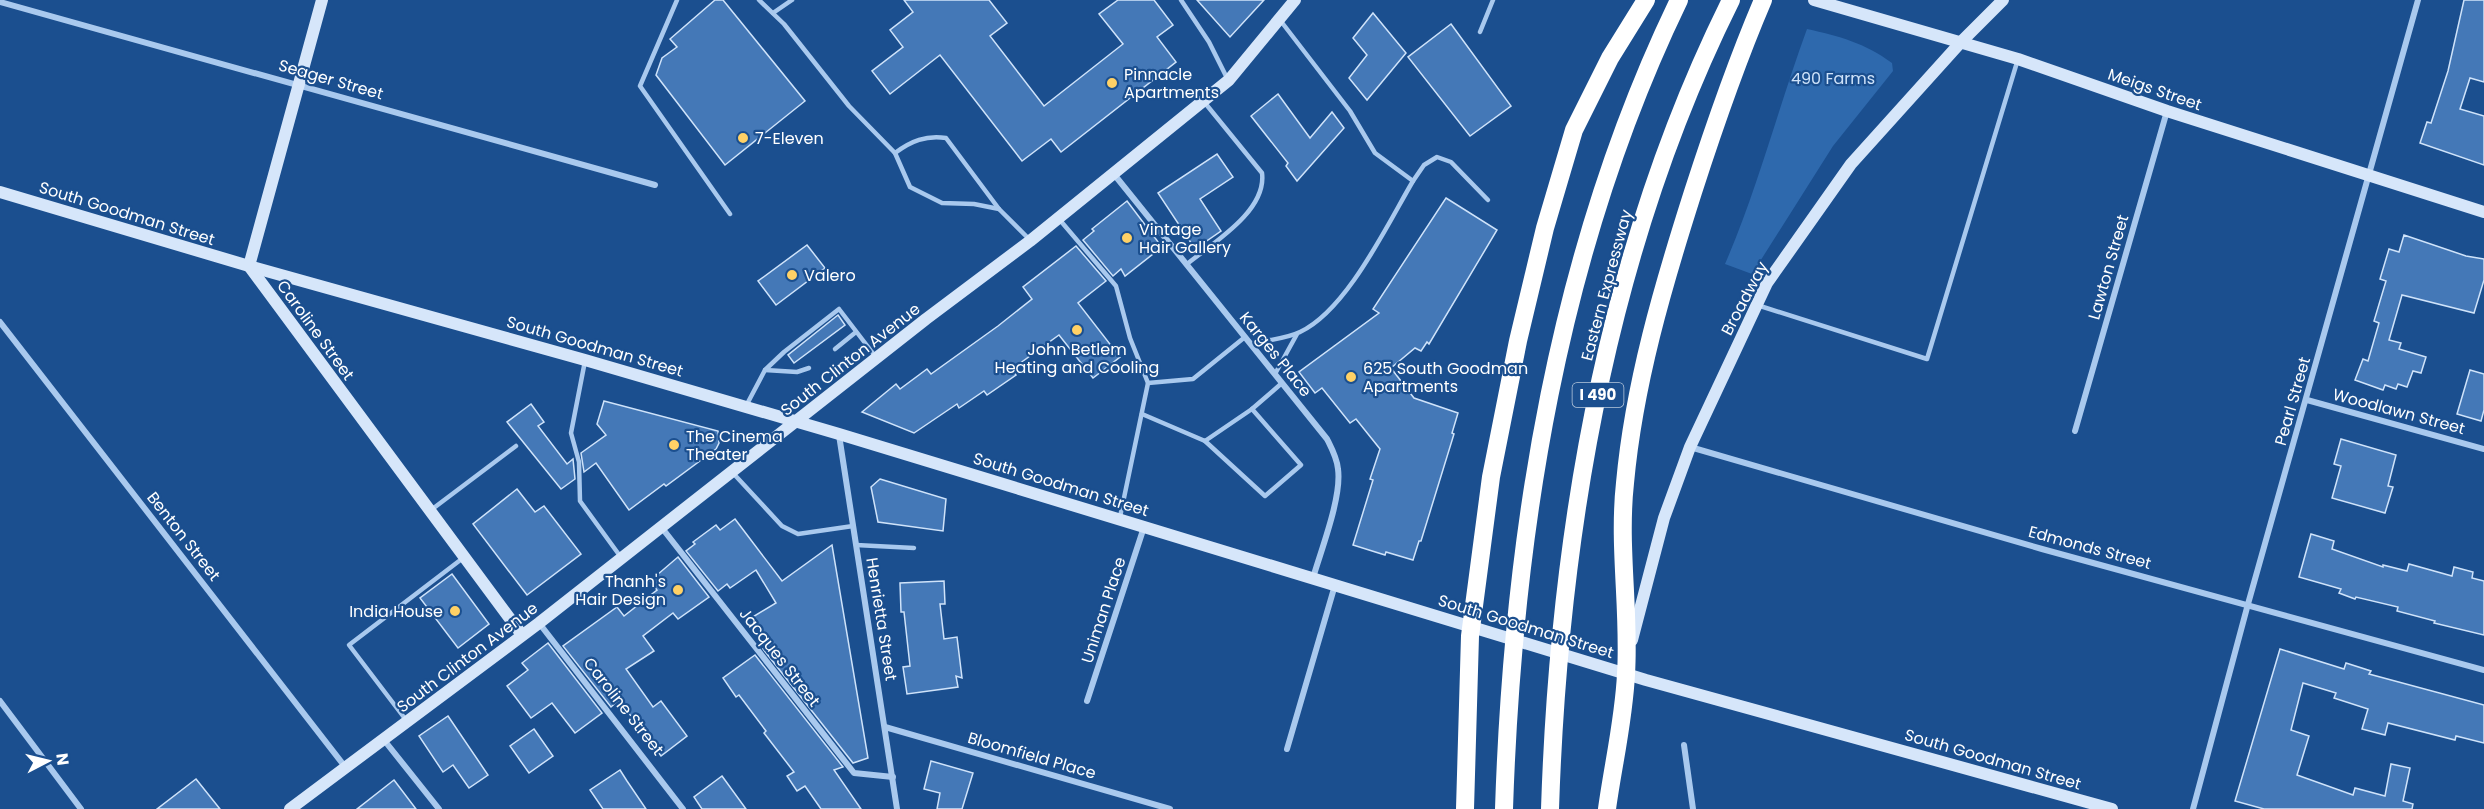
<svg xmlns="http://www.w3.org/2000/svg" width="2484" height="809" font-family="Poppins,sans-serif">
<rect width="100%" height="100%" fill="#1b4f8f"/>
<path fill="#2e69ad" d="M1807 29C1839 36 1865 43 1892 63L1893 71 1833 146 1752 274 1725 264C1758 188 1778 108 1807 29Z"/>
<g fill="#4478b7" stroke="#cfe3fa" stroke-width="1.5">
<polygon points="715,0 723,0 805,101 725,165 656,75 662,58 677,47 670,39"/>
<polygon points="904,0 989,0 1007,23 990,36 1044,106 1123,44 1099,14 1118,0 1154,0 1173,25 1157,37 1176,62 1061,152 1051,139 1022,161 940,55 890,94 872,71 903,47 890,30 913,12"/>
<polygon points="1197,0 1264,0 1230,37"/>
<polygon points="2464,0 2484,0 2484,82 2470,78 2460,109 2484,116 2484,165 2420,143 2427,122 2431,123 2448,71"/>
<polygon points="1373,13 1406,53 1367,100 1349,78 1367,55 1353,38"/>
<polygon points="1451,24 1511,106 1470,136 1408,57"/>
<polygon points="1278,94 1310,138 1332,112 1344,128 1297,181 1286,166 1288,163 1251,116"/>
<polygon points="1217,154 1233,177 1200,199 1221,231 1195,249 1158,193"/>
<polygon points="1446,198 1497,230 1429,344 1427,342 1421,351 1415,348 1391,368 1414,398 1458,413 1452,433 1454,434 1421,541 1419,541 1413,560 1386,552 1385,555 1353,545 1373,480 1370,479 1380,449 1356,419 1350,423 1322,388 1315,393 1299,372 1379,313 1373,309"/>
<polygon points="1127,201 1162,247 1125,276 1121,269 1113,276 1083,240 1094,231 1092,229"/>
<polygon points="2404,235 2466,256 2484,259 2484,280 2474,313 2402,295 2389,340 2401,343 2399,349 2426,357 2421,373 2413,371 2407,387 2398,384 2396,389 2385,385 2383,390 2355,380 2363,359 2368,361 2379,323 2374,321 2386,281 2380,279 2389,249 2399,252"/>
<polygon points="807,245 825,268 776,305 758,281"/>
<polygon points="1076,246 1106,281 1078,303 1120,357 1093,378 1059,335 1012,369 1016,375 987,395 984,391 959,408 957,404 914,433 862,412 896,384 900,389 927,369 931,374 998,326 1032,299 1023,287"/>
<polygon points="838,315 845,325 794,363 788,355"/>
<polygon points="2470,370 2484,374 2484,410 2481,421 2457,414"/>
<polygon points="604,401 718,431 719,443 716,449 666,486 664,484 629,510 596,463 584,472 581,453 606,435 597,424"/>
<polygon points="531,404 544,422 538,426 567,464 573,459 575,479 561,489 507,422"/>
<polygon points="2341,439 2396,455 2388,486 2393,487 2385,513 2332,498 2341,466 2334,464"/>
<polygon points="880,479 946,499 943,531 878,522 871,487"/>
<polygon points="517,489 535,512 544,506 581,554 527,595 473,524"/>
<polygon points="735,519 782,581 832,545 868,758 853,763 763,649 770,644 751,618 776,603 756,570 730,588 727,584 718,591 686,551 695,544 693,542 716,525 720,530"/>
<polygon points="2311,534 2334,541 2332,549 2383,567 2383,565 2407,571 2409,564 2452,576 2454,567 2473,572 2472,578 2484,581 2484,635 2434,623 2435,621 2397,611 2398,607 2356,597 2355,599 2339,593 2341,589 2299,577"/>
<polygon points="678,557 709,597 678,619 673,613 643,636 654,651 626,669 653,707 661,701 687,736 661,756 619,700 611,707 563,646 617,607 624,616 657,590 650,581"/>
<polygon points="452,574 489,624 458,648 420,598"/>
<polygon points="944,581 945,604 940,604 944,639 957,637 962,678 956,676 958,687 907,694 903,667 910,666 904,612 901,612 900,583"/>
<polygon points="548,643 602,713 575,733 552,703 531,718 507,686 528,670 522,663"/>
<polygon points="2280,649 2344,669 2346,663 2371,671 2369,674 2484,705 2484,743 2456,736 2455,740 2388,723 2385,735 2362,729 2368,709 2334,698 2336,693 2303,683 2291,730 2309,736 2297,775 2353,795 2355,788 2385,796 2391,764 2410,768 2403,801 2413,804 2412,809 2264,809 2235,801"/>
<polygon points="755,655 843,767 834,770 861,809 821,809 805,786 797,791 787,776 794,772 764,733 766,731 739,695 736,697 723,678"/>
<polygon points="448,716 488,775 469,788 453,765 443,772 419,736"/>
<polygon points="534,729 553,756 529,773 510,746"/>
<polygon points="931,761 973,773 962,809 937,809 940,793 924,789"/>
<polygon points="620,770 627,781 646,809 603,809 590,790"/>
<polygon points="722,776 746,809 702,809 694,797"/>
<polygon points="196,779 220,809 157,809"/>
<polygon points="394,780 416,809 357,809"/>
</g>
<g fill="none" stroke-linecap="round" stroke-linejoin="round">
<g stroke="#a9c9ee" stroke-width="4.5">
<polyline points="677,0 640,86 730,214"/>
<polyline points="759,0 784,24 849,106 895,153 910,187 942,203 974,204 999,209"/>
<polyline points="1181,0 1209,42 1227,78"/>
<polyline points="773,13 792,0"/>
<polyline points="1480,32 1493,0"/>
<path d="M895 153C911 141 926 135 946 138L999 209 1029 239"/>
<polyline points="1413,181 1424,165 1437,157 1451,162 1488,200"/>
<polyline points="1059,219 1116,286 1130,338 1148,383 1120,517"/>
<path d="M1187 264C1213 243 1267 211 1262 173L1205 103"/>
<polyline points="1757,305 1927,359 2018,59"/>
<path d="M1251 344C1266 340 1286 339 1300 332 1347 310 1387 225 1413 181L1375 153 1350 111 1280 20"/>
<polyline points="835,349 856,332"/>
<polyline points="585,361 571,433 579,462 580,501 620,556"/>
<polyline points="765,370 797,372 809,368"/>
<polyline points="1275,374 1297,334"/>
<polyline points="1148,383 1193,379 1245,337"/>
<polyline points="746,406 765,370 784,352 839,309 875,356"/>
<polyline points="1142,414 1205,441 1252,409 1282,383"/>
<polyline points="1205,441 1265,496 1301,465 1252,409"/>
<polyline points="732,472 782,526 798,534 853,526"/>
<polyline points="431,510 516,446"/>
<polyline points="856,545 914,548"/>
<polyline points="406,720 349,645 463,558"/>
</g>
<g stroke="#a9c9ee" stroke-width="6">
<polyline points="0,2 655,185"/>
<path d="M1113 173 1327 439C1332 449 1337 458 1338 469 1342 497 1321 550 1313 578"/>
<polyline points="0,322 346,768"/>
<polyline points="2307,400 2484,449"/>
<polyline points="2075,431 2167,111"/>
<polyline points="839,435 897,809"/>
<polyline points="1690,447 2042,549 2484,670"/>
<polyline points="662,528 854,773 893,777"/>
<polyline points="539,623 683,809"/>
<polyline points="0,701 81,809"/>
<polyline points="1087,701 1144,527"/>
<polyline points="885,727 1170,809"/>
<polyline points="384,740 439,809"/>
<polyline points="1684,745 1693,809"/>
<polyline points="1287,749 1335,585"/>
<polyline points="2193,809 2248,604 2418,0"/>
</g>
<g stroke="#d6e6fa" stroke-width="12">
<polyline points="322,0 249,266 522,635"/>
<polyline points="1814,0 2018,59 2167,111 2484,212"/>
<polyline points="0,192 249,266 585,360 839,434 1646,680 2112,809"/>
<polyline points="1632,640 1664,518 1690,447 1767,283 1851,164 1961,42 2003,0"/>
<polyline points="290,809 539,623 926,319 1030,241 1229,80 1295,0"/>
</g>
<g stroke="#fff" stroke-width="18">
<polyline points="1465,809 1470,636 1491,477 1518,341 1545,228 1574,130 1610,58 1646,0"/>
<path d="M1504 809C1513 533 1558 250 1679 0"/>
<path d="M1550 809C1559 532 1607 249 1731 0"/>
<path d="M1607 809C1613 765 1624 719 1626 674 1630 611 1618 547 1625 483 1634 384 1663 286 1693 192 1714 127 1736 63 1763 0"/>
</g>
</g>
<g fill="#ffd166" stroke="#1b4f8f" stroke-width="2">
<circle cx="1112" cy="83" r="6"/>
<circle cx="743" cy="138" r="6"/>
<circle cx="1127" cy="238" r="6"/>
<circle cx="792" cy="275" r="6"/>
<circle cx="1077" cy="330" r="6"/>
<circle cx="1351" cy="377" r="6"/>
<circle cx="674" cy="445" r="6"/>
<circle cx="678" cy="590" r="6"/>
<circle cx="455" cy="611" r="6"/>
</g>
<g text-anchor="middle" stroke-width="4.5" stroke-linejoin="round" paint-order="stroke">
<rect fill="#1b4f8f" stroke="#bbcadd" stroke-width="1.5" x="1572.5" y="383" width="51" height="24" rx="4.5"/>
<g font-size="15" font-weight="bold" fill="#fff">
<text x="1598" y="400">I 490</text>
</g>
<g font-size="16" fill="#fff" stroke="#1b4f8f" text-anchor="start">
<text x="1124" y="80">Pinnacle<tspan x="1124" dy="18">Apartments</tspan></text>
<text x="755" y="144">7-Eleven</text>
<text x="1139" y="235">Vintage<tspan x="1139" dy="18">Hair Gallery</tspan></text>
<text x="804" y="281">Valero</text>
<text x="1077" y="355" text-anchor="middle">John Betlem<tspan x="1077" dy="18">Heating and Cooling</tspan></text>
<text x="1363" y="374">625 South Goodman<tspan x="1363" dy="18">Apartments</tspan></text>
<text x="686" y="442">The Cinema<tspan x="686" dy="18">Theater</tspan></text>
<text x="666" y="587" text-anchor="end">Thanh's<tspan x="666" dy="18">Hair Design</tspan></text>
<text x="443" y="617" text-anchor="end">India House</text>
</g>
<g font-size="16" fill="#cfe3fa" stroke="#1b4f8f">
<text x="1833" y="84">490 Farms</text>
</g>
<g font-size="16" fill="#fff" stroke="#1b4f8f">
<text transform="translate(331 79) rotate(16)" y="6">Seager Street</text>
<text transform="translate(2155 89) rotate(19)" y="6">Meigs Street</text>
<text transform="translate(127 213) rotate(17)" y="6">South Goodman Street</text>
<text transform="translate(2108 267) rotate(-74)" y="6">Lawton Street</text>
<text transform="translate(1606 285) rotate(-75)" y="6">Eastern Expressway</text>
<text transform="translate(1744 298) rotate(-62)" y="6">Broadway</text>
<text transform="translate(316 330) rotate(54)" y="6">Caroline Street</text>
<text transform="translate(595 346) rotate(16)" y="6">South Goodman Street</text>
<text transform="translate(1276 354) rotate(51)" y="6">Karges Place</text>
<text transform="translate(850 359) rotate(-38)" y="6">South Clinton Avenue</text>
<text transform="translate(2292 401) rotate(-74)" y="6">Pearl Street</text>
<text transform="translate(2399 411) rotate(15)" y="6">Woodlawn Street</text>
<text transform="translate(1061 484) rotate(17)" y="6">South Goodman Street</text>
<text transform="translate(184 536) rotate(52)" y="6">Benton Street</text>
<text transform="translate(2090 547) rotate(15)" y="6">Edmonds Street</text>
<text transform="translate(1103 610) rotate(-72)" y="6">Uniman Place</text>
<text transform="translate(882 619) rotate(81)" y="6">Henrietta Street</text>
<text transform="translate(1526 626) rotate(17)" y="6">South Goodman Street</text>
<text transform="translate(467 657) rotate(-37)" y="6">South Clinton Avenue</text>
<text transform="translate(780 657) rotate(52)" y="6">Jacques Street</text>
<text transform="translate(624 706) rotate(52)" y="6">Caroline Street</text>
<text transform="translate(1032 755) rotate(16)" y="6">Bloomfield Place</text>
<text transform="translate(1993 759) rotate(16)" y="6">South Goodman Street</text>
</g>
</g>
<g transform="translate(48 761) rotate(83)" stroke="#1b4f8f" stroke-width="4.5" paint-order="stroke">
<path d="M0-4.5L10 22L0 15L-10 22Z" fill="#ffffff"/>
<text y="-9" font-size="16" font-weight="bold" text-anchor="middle" fill="#ffffff">N</text>
</g>
</svg>
